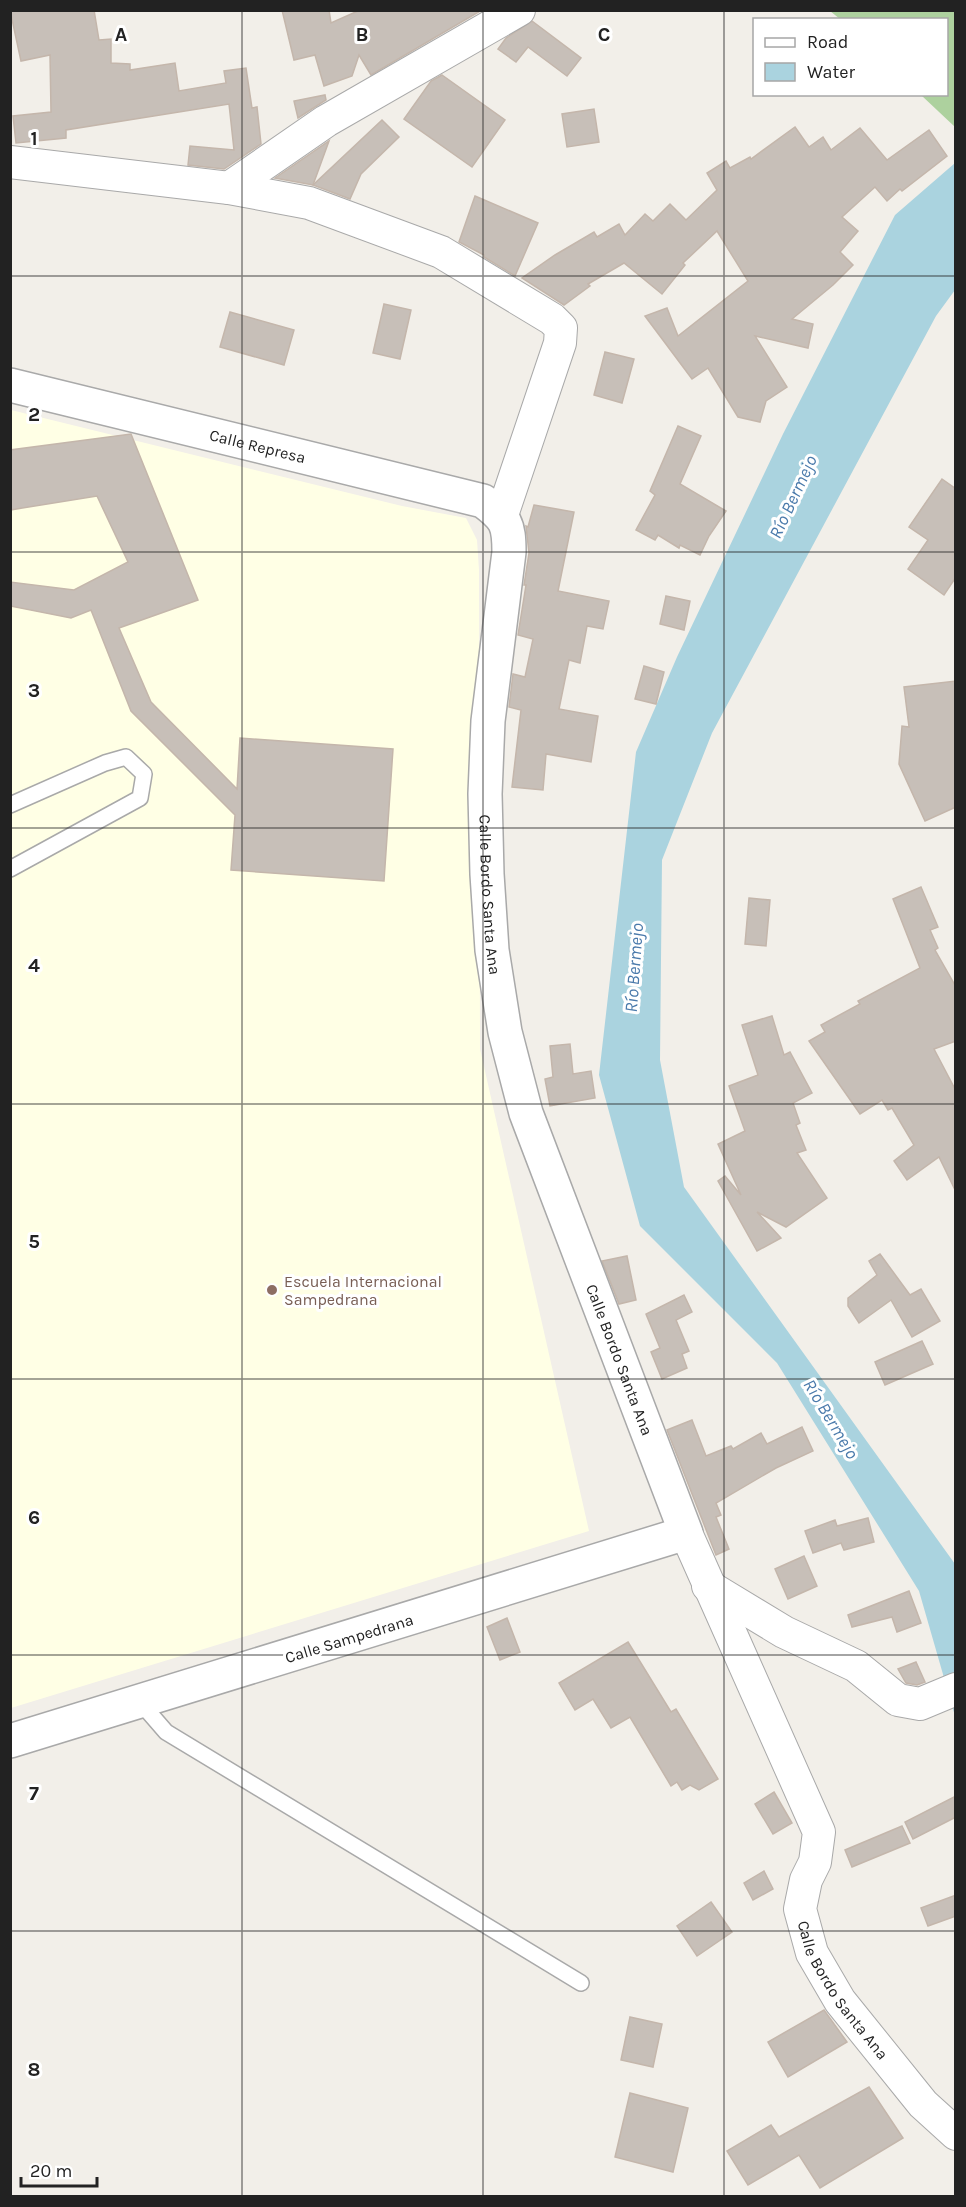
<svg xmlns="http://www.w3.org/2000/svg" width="966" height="2207" font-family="Karla,sans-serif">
<rect width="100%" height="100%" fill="#f2efe9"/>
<polygon fill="#ffffe5" points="11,410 402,506 466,518 477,540 479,570 480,1049 589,1531 11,1708"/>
<polygon fill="#add19e" points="830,11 955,11 955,127 921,95 946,94 946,20 840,19"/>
<polygon fill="#aad3df" points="955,163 955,290 936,316 712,733 662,860 660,1060 684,1187 955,1564 955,1716 919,1591 777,1363 640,1226 599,1075 636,752 677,657 783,434 895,215"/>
<g fill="#c7bfb8" stroke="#c4b6ab" stroke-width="1.5">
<polygon points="10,10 94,10 99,40 111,39 111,63 130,64 130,70 175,63 179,91 226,83 224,71 246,68 252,108 257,107 261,144 224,169 188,165 190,146 234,150 229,104 66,130 66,138 16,143 13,116 51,112 50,55 21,61"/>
<polygon points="282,10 329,10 331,23 360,10 482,10 371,75 359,55 352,76 324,86 315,55 294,60"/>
<polygon points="532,21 581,58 567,76 528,47 516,62 498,49 506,38"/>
<polygon points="442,75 505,120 472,167 404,119 431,81"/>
<polygon points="325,95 326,100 298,118 294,101"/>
<polygon points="594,109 599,142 567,147 562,114"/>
<polygon points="382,120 399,137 361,174 350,199 313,185"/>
<polygon points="795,127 809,147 823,137 831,150 860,128 887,160 929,130 947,156 902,191 900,189 887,201 875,187 842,217 858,231 840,252 853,265 833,285 792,319 813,324 808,348 755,336 787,387 766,401 760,422 738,417 708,368 692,379 645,316 667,308 678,336 748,281 717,231 683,263 685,265 662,294 624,263 588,284 590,286 564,305 522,278 555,255 594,232 597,237 619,224 625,235 645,214 653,221 670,204 686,220 717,190 707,173 726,161 730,168 750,157 751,159"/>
<polygon points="329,141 313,185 275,178"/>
<polygon points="475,196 538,223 515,276 484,257 484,255 459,242"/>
<polygon points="384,304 411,310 400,359 373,353"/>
<polygon points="230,312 294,330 284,365 220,347"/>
<polygon points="605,352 634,359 622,403 594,395"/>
<polygon points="678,426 701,436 680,484 726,511 709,536 700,555 680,545 679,548 658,535 655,540 636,530 655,495 650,491"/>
<polygon points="131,434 198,600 119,628 151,702 237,789 240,738 393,749 384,881 231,870 235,815 131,711 91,610 71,618 10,606 10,582 74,590 128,562 97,496 10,510 10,450"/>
<polygon points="942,479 956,489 956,577 944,595 908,569 928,540 909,527"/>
<polygon points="534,505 574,512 558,591 609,601 603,629 587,626 580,663 569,660 559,709 598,716 591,762 546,754 543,790 512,787 521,710 509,707 513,674 525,677 533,639 518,635 526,585 524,585 529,553 526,526 528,527"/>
<polygon points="666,596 690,601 684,630 660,624"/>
<polygon points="644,666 664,672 656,704 635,699"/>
<polygon points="956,681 956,807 925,821 899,764 902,726 909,727 904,687"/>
<polygon points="921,887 938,927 930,930 938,948 935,950 956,987 956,1041 934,1049 956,1091 956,1192 939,1157 907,1180 894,1161 914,1145 892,1108 888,1110 882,1100 860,1114 809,1041 825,1032 821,1025 860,1004 858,1001 920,968 893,899"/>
<polygon points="749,898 770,900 766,946 745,944"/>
<polygon points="772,1016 784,1055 790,1052 812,1093 793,1103 800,1123 796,1125 806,1150 797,1153 827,1198 786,1227 757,1212 781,1238 757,1251 718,1181 725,1176 741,1195 718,1144 745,1131 729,1086 758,1075 742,1025"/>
<polygon points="570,1044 573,1074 591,1071 595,1098 550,1106 545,1079 553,1077 550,1046"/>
<polygon points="880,1254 910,1295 921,1289 940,1321 912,1337 891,1300 859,1323 848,1306 848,1298 877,1275 869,1261"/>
<polygon points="627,1256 636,1300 619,1304 602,1261"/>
<polygon points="684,1295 692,1312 676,1320 689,1351 682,1354 687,1368 662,1379 651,1352 660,1348 646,1314"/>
<polygon points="922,1341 933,1364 885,1385 875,1362"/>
<polygon points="692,1420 706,1456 731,1446 733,1449 761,1433 767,1444 802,1427 813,1451 776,1468 716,1503 721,1515 716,1517 729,1549 716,1555 667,1430"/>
<polygon points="868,1518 874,1542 844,1550 841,1543 813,1553 805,1531 835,1520 837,1526"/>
<polygon points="804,1556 817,1586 788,1599 775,1569"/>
<polygon points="909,1591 921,1623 897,1632 892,1617 852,1627 848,1615"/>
<polygon points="507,1618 520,1652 500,1660 487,1627"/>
<polygon points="628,1642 671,1712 676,1709 718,1779 699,1790 690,1785 682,1790 677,1782 671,1786 630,1717 611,1728 593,1699 575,1710 559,1683"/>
<polygon points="916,1662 925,1682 917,1685 906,1683 898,1669"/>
<polygon points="774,1792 792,1823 773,1834 755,1804"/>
<polygon points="956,1796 956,1817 913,1839 905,1822"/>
<polygon points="902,1826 910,1843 852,1867 845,1850"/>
<polygon points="764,1871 773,1889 753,1900 744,1883"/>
<polygon points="956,1895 956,1916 928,1926 921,1908"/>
<polygon points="711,1902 732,1932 697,1956 677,1926"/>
<polygon points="824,2010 847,2042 788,2077 768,2042"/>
<polygon points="630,2017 662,2024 653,2067 621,2060"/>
<polygon points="869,2087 903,2138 820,2188 799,2155 748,2185 727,2151 771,2125 779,2137"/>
<polygon points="630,2093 688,2108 673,2172 615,2157"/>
</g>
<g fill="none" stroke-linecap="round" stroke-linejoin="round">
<g stroke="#a9a9a9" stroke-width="18">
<g id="service">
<polyline points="10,805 105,763 126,757 144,774 140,798 10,869"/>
<polyline points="140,1702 166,1732 581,1983"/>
</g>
</g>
<g stroke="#a9a9a9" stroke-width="34">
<g id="minor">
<polyline points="10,162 229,188 309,203 441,252 552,319 561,328 560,343 502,515"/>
<polyline points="229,188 326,121 519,10"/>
<path id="s1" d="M686 1533 819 1832 815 1862 806 1880 800 1909 812 1953 840 2001 923 2104 956 2134"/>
<polyline points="708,1586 784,1632 856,1666 898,1700 920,1704 956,1689"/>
</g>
</g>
<g stroke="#a9a9a9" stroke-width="36">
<g id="tertiary">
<path id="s2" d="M10 385 483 501C506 518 509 524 509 552L488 721 485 794 487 874 492 950 505 1032 526 1113 686 1533 10 1741"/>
</g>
</g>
<use href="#service" stroke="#fff" stroke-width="15"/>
<use href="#minor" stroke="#fff" stroke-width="32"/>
<use href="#tertiary" stroke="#fff" stroke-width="33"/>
</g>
<path fill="none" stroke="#222" stroke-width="1.5" stroke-opacity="0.55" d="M242 10V2196M483 10V2196M724 10V2196M10 276H956M10 552H956M10 828H956M10 1104H956M10 1379H956M10 1655H956M10 1931H956"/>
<circle fill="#8d6e63" stroke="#fff" stroke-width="2" cx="272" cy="1290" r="6"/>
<g text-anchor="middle" stroke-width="6" stroke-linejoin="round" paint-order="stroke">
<g font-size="16" fill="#222" stroke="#fff">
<text dy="6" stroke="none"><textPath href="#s2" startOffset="255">Calle Represa</textPath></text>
<text dy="6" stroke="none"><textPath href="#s2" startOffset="892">Calle Bordo Santa Ana</textPath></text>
<text dy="6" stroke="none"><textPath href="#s2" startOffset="1378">Calle Bordo Santa Ana</textPath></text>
<text transform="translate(349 1638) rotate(-17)" y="6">Calle Sampedrana</text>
<text dy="6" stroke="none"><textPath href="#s1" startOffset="500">Calle Bordo Santa Ana</textPath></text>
</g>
<g font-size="16" fill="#785e54" stroke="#fff" text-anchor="start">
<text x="284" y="1287">Escuela Internacional<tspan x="284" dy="18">Sampedrana</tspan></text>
</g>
<g font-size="18" font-style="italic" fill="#4a7aab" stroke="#fff">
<text transform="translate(793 497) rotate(-65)" y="6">Río Bermejo</text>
<text transform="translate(634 968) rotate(-86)" y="6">Río Bermejo</text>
<text transform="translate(831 1419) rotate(59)" y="6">Río Bermejo</text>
</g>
</g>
<g font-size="20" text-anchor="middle" font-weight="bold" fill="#222" stroke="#fff" stroke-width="6" stroke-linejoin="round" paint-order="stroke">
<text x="121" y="41">A</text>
<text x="362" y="41">B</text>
<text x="604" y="41">C</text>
<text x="34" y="145">1</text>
<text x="34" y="421">2</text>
<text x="34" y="697">3</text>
<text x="34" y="972">4</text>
<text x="34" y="1248">5</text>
<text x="34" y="1524">6</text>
<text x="34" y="1800">7</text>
<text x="34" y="2076">8</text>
</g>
<rect width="966" height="2207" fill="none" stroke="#222222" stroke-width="24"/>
<rect x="753" y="18" width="195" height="78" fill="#ffffff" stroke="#a7a7a7" stroke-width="1.5"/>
<rect x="765" y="38" width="30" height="9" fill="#ffffff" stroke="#a7a7a7" stroke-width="1.5"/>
<text x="807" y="48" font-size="18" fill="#222222">Road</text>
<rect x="765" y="63" width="30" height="18" fill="#aad3df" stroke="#a7a7a7" stroke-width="1.5"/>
<text x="807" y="78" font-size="18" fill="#222222">Water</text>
<path d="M21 2177v9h76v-9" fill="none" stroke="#222222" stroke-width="3"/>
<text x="30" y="2177" font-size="18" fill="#222222" stroke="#ffffff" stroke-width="4.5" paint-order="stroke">20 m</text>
</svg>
